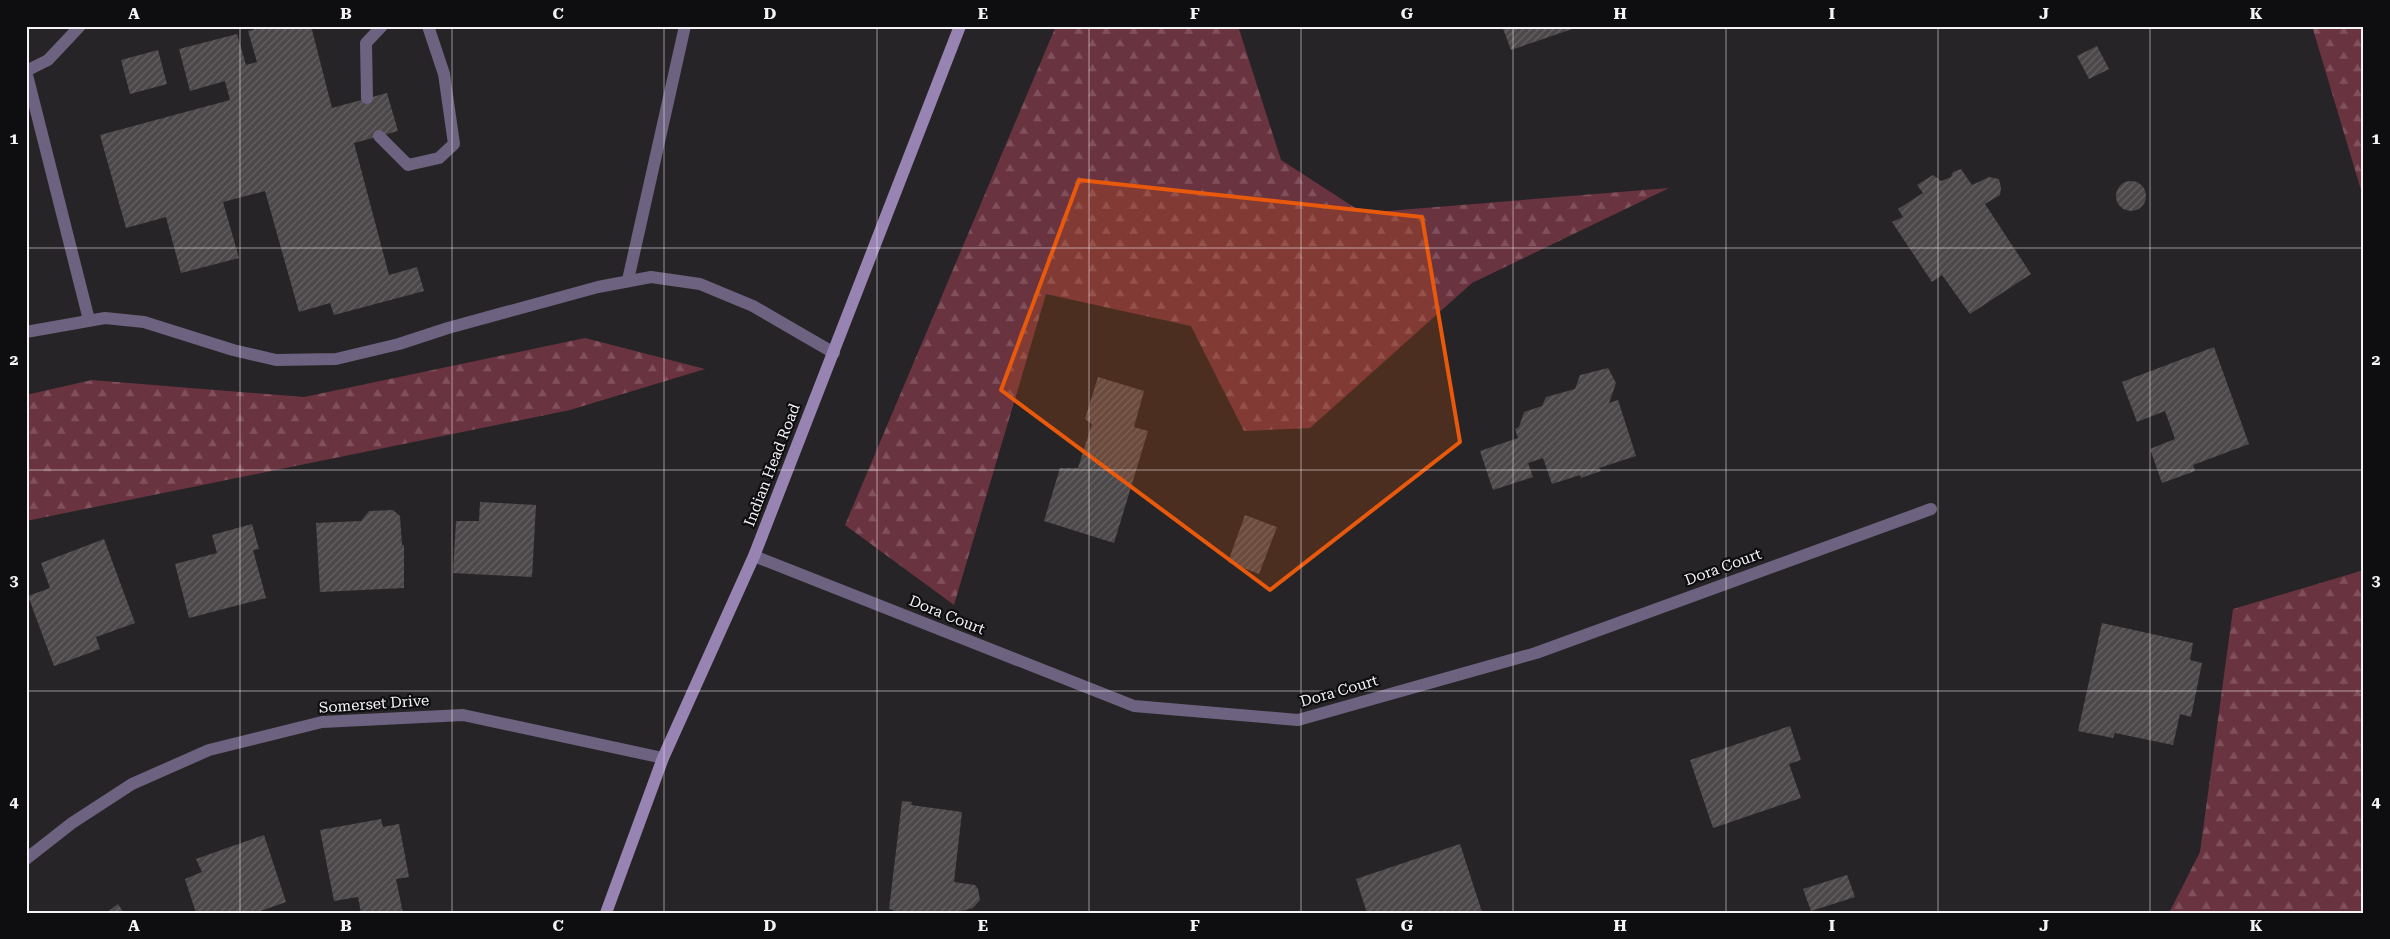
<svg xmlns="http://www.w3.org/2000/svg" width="2390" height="939" font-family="'Roboto Serif',serif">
<defs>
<pattern id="forest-firs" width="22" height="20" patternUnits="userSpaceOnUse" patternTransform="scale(1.25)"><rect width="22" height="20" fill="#6a3340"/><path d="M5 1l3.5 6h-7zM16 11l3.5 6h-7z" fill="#80515c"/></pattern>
<pattern id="building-hatch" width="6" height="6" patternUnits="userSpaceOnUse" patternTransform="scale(1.25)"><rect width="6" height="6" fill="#4c484a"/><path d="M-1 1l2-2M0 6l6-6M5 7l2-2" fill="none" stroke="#666365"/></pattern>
</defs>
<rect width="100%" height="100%" fill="#262426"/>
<g fill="url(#forest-firs)">
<polygon points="1056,26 1238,26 1281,160 1363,213 1669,188 1472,283 1310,428 1244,431 1191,326 1046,294 954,605 845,525"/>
<polygon points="2312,26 2364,26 2364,200"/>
<polygon points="585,338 705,369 570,410 26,521 26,395 92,380 304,397"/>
<polygon points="2364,570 2364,913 2169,913 2200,852 2233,609"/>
</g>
<g fill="url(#building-hatch)">
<polygon points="267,26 311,26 332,108 387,93 398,131 354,143 389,275 417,267 424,291 334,315 330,303 299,312 265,191 223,202 239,258 181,273 166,217 126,228 100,135 230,100 225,81 190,91 179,49 237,34 246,65 257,62 248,31"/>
<polygon points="1502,26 1578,26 1578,27 1511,50"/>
<polygon points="2097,46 2109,69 2089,79 2077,56"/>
<polygon points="158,50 167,84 130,94 121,60"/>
<polygon points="1961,169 1972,185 1989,177 1999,179 2001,188 2000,195 1985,204 2031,274 1970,314 1942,275 1932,282 1892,222 1903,217 1898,209 1923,193 1917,185 1933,175 1941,181 1951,177 1953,172"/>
<circle cx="2131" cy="196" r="15"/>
<polygon points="2214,347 2249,444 2193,465 2195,471 2162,483 2150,449 2175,439 2165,411 2137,422 2122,382"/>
<polygon points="1608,368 1616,383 1609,403 1618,400 1636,456 1599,468 1601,471 1581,478 1580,475 1552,484 1543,458 1528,463 1533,477 1493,490 1480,451 1518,438 1515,429 1519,427 1524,412 1542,406 1546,397 1575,389 1580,375"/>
<polygon points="1098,377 1144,391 1134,427 1148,431 1114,543 1044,521 1060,468 1078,468 1092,424 1085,419"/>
<polygon points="480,502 536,505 532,577 453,573 456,521 479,521"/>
<polygon points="393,510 400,516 402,545 404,545 404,588 320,592 316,523 361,521 369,511"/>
<polygon points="1245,515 1277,527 1259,574 1228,562"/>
<polygon points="252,524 259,549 253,550 266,598 189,618 175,564 217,553 212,535"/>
<polygon points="104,539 135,623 96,637 100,649 54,666 28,596 50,588 41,563"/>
<polygon points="2102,623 2193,643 2190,660 2202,663 2191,717 2180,714 2173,745 2115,733 2113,738 2078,731"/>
<polygon points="1790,726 1801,760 1789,764 1801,798 1713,828 1690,760"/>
<polygon points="902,801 912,802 911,805 962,812 954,882 975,885 978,889 980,900 973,908 954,913 893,913 893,910 889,909"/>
<polygon points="381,819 383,827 399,824 409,877 396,879 403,913 361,913 358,897 334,901 320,830"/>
<polygon points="264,835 286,902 255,913 196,913 185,879 202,872 196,859"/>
<polygon points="1460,844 1482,912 1367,913 1356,879"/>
<polygon points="1847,875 1855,897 1811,911 1803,889"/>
<polygon points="118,904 124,913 106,913"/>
</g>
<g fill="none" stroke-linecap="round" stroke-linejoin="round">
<g stroke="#6d627f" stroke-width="12">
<polyline points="26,71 89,320"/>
<polyline points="26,71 48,60 80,26"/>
<polyline points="367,98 366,43 382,26"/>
<polyline points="379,136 408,165 439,158 454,144 444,74 428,26"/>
<polyline points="628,280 685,26"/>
<polyline points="26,332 105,318 144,322 233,350 276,360 336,359 399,344 448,328 598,287 651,277 700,284 753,306 834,353"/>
</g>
<g stroke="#6d627f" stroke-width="12">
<polyline points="754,556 1134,706 1298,720 1536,653 1931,509"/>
<polyline points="26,859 72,823 132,784 209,750 322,722 463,715 663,758"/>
</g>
<polyline stroke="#9784b2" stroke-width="12" points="606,913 663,758 754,556 960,26"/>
</g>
<path fill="#e8590c" fill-opacity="0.2" stroke="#e8590c" stroke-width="4" stroke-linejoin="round" d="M1079 180 1422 217 1460 442 1270 590 1001 390Z"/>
<path fill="none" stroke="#f5f3f5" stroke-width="1" stroke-opacity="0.55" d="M240 26V913M452 26V913M664 26V913M877 26V913M1089 26V913M1301 26V913M1513 26V913M1726 26V913M1938 26V913M2150 26V913M26 248H2364M26 470H2364M26 691H2364"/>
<g text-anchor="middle" stroke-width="4.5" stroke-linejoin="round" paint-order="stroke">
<g font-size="15" fill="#f5f3f5" stroke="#0e0d0f">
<text transform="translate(772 465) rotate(-69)" y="5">Indian Head Road</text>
<text transform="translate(1723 567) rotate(-20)" y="5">Dora Court</text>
<text transform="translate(947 615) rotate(22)" y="5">Dora Court</text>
<text transform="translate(1339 691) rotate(-16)" y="5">Dora Court</text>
<text transform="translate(374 704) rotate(-4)" y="5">Somerset Drive</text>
</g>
</g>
<rect width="2390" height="939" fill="none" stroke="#0e0d0f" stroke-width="55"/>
<rect x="28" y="28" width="2334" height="884" fill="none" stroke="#f5f3f5" stroke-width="2"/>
<g font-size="16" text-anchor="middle" font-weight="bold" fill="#f5f3f5">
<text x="134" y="19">A</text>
<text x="346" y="19">B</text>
<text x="558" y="19">C</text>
<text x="770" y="19">D</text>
<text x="983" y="19">E</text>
<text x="1195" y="19">F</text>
<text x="1407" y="19">G</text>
<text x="1620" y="19">H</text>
<text x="1832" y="19">I</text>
<text x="2044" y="19">J</text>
<text x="2256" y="19">K</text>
<text x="14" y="144">1</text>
<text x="2376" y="144">1</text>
<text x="14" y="365">2</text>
<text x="2376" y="365">2</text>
<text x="14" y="586">3</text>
<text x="2376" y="586">3</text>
<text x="14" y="807">4</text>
<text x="2376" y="807">4</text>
<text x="134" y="931">A</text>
<text x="346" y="931">B</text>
<text x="558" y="931">C</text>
<text x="770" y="931">D</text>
<text x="983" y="931">E</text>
<text x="1195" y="931">F</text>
<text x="1407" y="931">G</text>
<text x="1620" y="931">H</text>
<text x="1832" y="931">I</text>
<text x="2044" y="931">J</text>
<text x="2256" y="931">K</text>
</g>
</svg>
